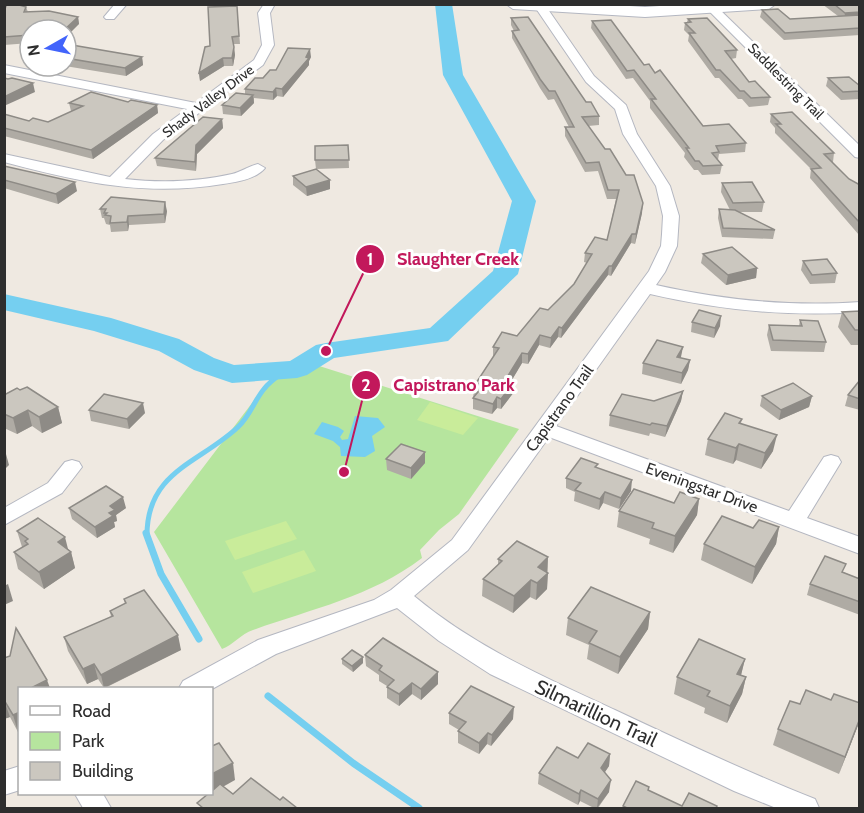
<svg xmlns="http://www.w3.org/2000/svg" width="864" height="813" font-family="Cabin,sans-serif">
<rect width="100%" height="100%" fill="#efe9e1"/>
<path fill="#b6e59e" d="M316 365 519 429 459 514 439 530 420 550 422 558C371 597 311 609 253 630 241 634 233 645 222 649L154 532 274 374Z"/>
<g fill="#c9ec9a">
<polygon points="430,402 478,418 463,435 417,420"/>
<polygon points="286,521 297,539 235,560 225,541"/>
<polygon points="304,550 316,571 253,593 242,572"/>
</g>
<polygon fill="#75cff0" points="355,416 378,418 385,427 372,436 375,451 365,457 341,456 340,447 333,441 314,434 322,422 338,427 344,431 340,437 342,440 348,439"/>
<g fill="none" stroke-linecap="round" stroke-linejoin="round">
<path stroke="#75cff0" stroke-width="5" d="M147 535C147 471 200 463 238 427 250 416 254 401 264 389 269 382 278 376 285 371"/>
<g stroke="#75cff0" stroke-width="7">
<polyline points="146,533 161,574 199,639"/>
<polyline points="268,696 353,763 419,808"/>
</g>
<polygon fill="#75cff0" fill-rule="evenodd" points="435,4 452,4 463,75 536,201 518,274 448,341 334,358 307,375 297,378 232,383 194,370 159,351 94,331 4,310 4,294 111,318 179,339 214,358 234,365 290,361 316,345 326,343 430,328 493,271 512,201 443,75"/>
<g stroke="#b4b7c1" stroke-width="2">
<g id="minor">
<polygon points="115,4 127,4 114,19 106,19 104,17"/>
<path d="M264 4H275L270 13 274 45 263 65 163 140 125 179C160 183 197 182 232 174 241 172 249 166 258 164L265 168C256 179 237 182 223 184 144 197 80 182 4 162V154L110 177 153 134 187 109 4 73V65L196 103 254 60 262 45 258 13Z"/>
<path d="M537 5H545L594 76 626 105 637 134 670 186 679 216 677 246 665 272 656 285C723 300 790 307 860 302V312C788 317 719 310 650 294L556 426 789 511 824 457 831 455 838 457 841 462 807 518 860 537V554L549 437 468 550 414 596C475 647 544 677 615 710 681 741 747 772 815 799L819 808H776L734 791 490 674 439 641 397 608 276 654 212 689 179 688 183 681 258 640 374 600 391 590 452 540 649 271 661 246 662 234 663 216 656 186 623 134 615 109 586 82 535 7Z"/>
<polygon points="712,5 716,6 860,146 860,158 855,157 706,8"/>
<polygon points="72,460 79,462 82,467 62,493 4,525 4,508 48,483 65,462"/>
<polygon points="20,766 20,790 4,795 4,771"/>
<polygon points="75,794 103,794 111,808 83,808"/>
</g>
</g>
<g stroke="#b4b7c1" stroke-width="2">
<polygon id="secondary" points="506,4 598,4 645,7 689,4 776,4 769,9 645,17 513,9"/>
</g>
<use href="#minor" fill="#fff" fill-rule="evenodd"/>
<use href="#secondary" fill="#fff" fill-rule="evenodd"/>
</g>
<g fill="#afaba4">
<polygon points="822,4 857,4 860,6 860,35 784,40 760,17 762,10 790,19 838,16"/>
<polygon points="237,6 240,44 233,44 235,55 233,66 224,66 200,81 199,73 210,46"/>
<polygon points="26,7 28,12 78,17 79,24 66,30 30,30 30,43 4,45 4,11"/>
<polygon points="511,18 599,116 599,125 588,126 642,213 635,244 631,243 611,276 608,275 561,338 558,337 550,348 539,345 528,364 522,363 511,381 514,382 514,392 501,409 497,408 492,414 473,409 473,398 474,390 476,389 476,383 493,357 493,347 517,336 548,310 574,284 587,263 584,262 585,253 607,240 616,199 607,199 598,171 585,172 565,136 565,127 569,127 554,99 548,100 540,88 512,38 512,31 514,31 511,25"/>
<polygon points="688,19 737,50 736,58 731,59 749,82 770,97 768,105 749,107 742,99 738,99 719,78 715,78 688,41 689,35 684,30 685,23 687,22"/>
<polygon points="592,21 644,65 655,73 703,126 746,143 745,152 719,154 718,160 722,165 720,174 702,175 698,170 694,170 684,157 685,153 650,108 650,101 633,78 626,79 591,28"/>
<polygon points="66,44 142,57 143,65 126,76 65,66 66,66"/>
<polygon points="30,52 30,62 29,62 27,54"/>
<polygon points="311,57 309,61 309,65 283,97 277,96 273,100 254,98 254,103 241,116 223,114 222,105 245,94 245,89 263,78"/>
<polygon points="828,78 860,86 860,99 841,100 826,86"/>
<polygon points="128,102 157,105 158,113 93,159 4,136 4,114 29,121 48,122 72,111 71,111 69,103"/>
<polygon points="771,114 834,153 833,162 832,162 849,179 860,185 859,235 810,178 811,169 775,133 775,128 770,122"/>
<polygon points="222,119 223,128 197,154 196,171 157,166 155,158"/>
<polygon points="348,145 349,168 316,169 330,189 307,196 293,185 293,176 316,169 315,160"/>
<polygon points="4,166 77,191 58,204 4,188"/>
<polygon points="722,183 764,202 762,212 739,212 775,230 773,239 722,237 718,218 719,209 730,210 721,192"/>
<polygon points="100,209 167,211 165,223 129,225 128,231 111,232 110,225 106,224 104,218 102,218"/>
<polygon points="703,254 757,268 756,278 726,285 701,263"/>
<polygon points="803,261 837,273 835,283 810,284 801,270"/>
<polygon points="860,311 860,345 851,345 838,327 842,312"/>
<polygon points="800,320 826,342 824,352 771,351 767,335 769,325 799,326"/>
<polygon points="692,322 720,326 714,338 691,332"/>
<polygon points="681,358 690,360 688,370 681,384 642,374 643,363"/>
<polygon points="860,380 860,410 845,406 848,395"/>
<polygon points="20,390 58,407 62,423 42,433 32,426 17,434 4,428 4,395"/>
<polygon points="683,391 681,401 665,437 650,433 649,436 609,426 610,415 654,401"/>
<polygon points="762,396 812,396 809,407 779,420 760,406"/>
<polygon points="89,410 145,413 129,429 91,421"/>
<polygon points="742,419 741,423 773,451 761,469 736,460 733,464 705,455 708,439"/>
<polygon points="425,452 425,463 411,479 387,470 386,459"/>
<polygon points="597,468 631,491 619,509 603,503 599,510 574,501 575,492 566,488 566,478"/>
<polygon points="699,499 697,515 673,553 649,544 650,539 617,527 619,511"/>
<polygon points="69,508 126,508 116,515 117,521 114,522 115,527 97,538 72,519"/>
<polygon points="779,527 776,544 752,584 701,560 704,544"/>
<polygon points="17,531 68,549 71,552 75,568 44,589 18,569 14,552 22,547"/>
<polygon points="548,557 547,589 536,600 530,597 513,613 482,596 483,579 498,565 498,559"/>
<polygon points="843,572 860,579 860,615 807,595 810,584"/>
<polygon points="124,599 181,650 105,688 104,688 98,679 87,684 68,651 64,637 111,617 110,611 125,604"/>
<polygon points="650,612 648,629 618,674 587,659 589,645 566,635 568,618"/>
<polygon points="365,655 438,684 421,700 412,694 399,706 387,698 387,686 379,681 379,675 366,666"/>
<polygon points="4,658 20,688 20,731 18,732 10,717 4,719"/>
<polygon points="342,659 363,663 353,672 342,664"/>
<polygon points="745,659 741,675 746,677 742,694 727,723 704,713 705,708 674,694 677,677"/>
<polygon points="831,700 860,703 860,720 839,774 773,745 778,729 800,704"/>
<polygon points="449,713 513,719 491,746 487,744 479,754 458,743 458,731 459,730 449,724"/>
<polygon points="610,754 609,766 605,772 609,792 598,808 594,808 580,801 578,805 538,784 539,773 578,758"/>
</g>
<g fill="#8e8b86">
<polygon points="860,12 860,20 844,21 845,13"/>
<polygon points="78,17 79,24 66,37 66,30 64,30"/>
<polygon points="234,47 235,55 233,66 232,58"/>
<polygon points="310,49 311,57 309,61 309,65 283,97 282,89 306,57"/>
<polygon points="142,57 143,65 126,76 125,68"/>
<polygon points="223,58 224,66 200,81 199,73"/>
<polygon points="33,83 35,92 4,106 4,97"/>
<polygon points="276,88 277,96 273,100 273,92"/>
<polygon points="253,95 254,103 241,116 240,108"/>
<polygon points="157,105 158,113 93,159 91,150"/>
<polygon points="222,119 223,128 197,154 196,171 195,162 196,145"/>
<polygon points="330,180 330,189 307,196 306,187"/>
<polygon points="75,182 77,191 58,204 56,194"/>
<polygon points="165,202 167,211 165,223 164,214"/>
<polygon points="643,203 642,213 635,244 636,234"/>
<polygon points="128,216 129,225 128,231 127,222"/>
<polygon points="632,234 631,243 611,276 612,266"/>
<polygon points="609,266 608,275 561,338 562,328"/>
<polygon points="757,268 756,278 726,285 728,275"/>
<polygon points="721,316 720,326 714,338 715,328"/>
<polygon points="559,327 558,337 550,348 551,338"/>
<polygon points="540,335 539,345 528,364 528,354"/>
<polygon points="683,347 681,357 675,367 677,357"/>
<polygon points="522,353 522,363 506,390 506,379"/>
<polygon points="690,360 688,370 681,384 682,373"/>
<polygon points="514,382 514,392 501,409 501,399"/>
<polygon points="683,391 681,401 665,437 667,426"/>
<polygon points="812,396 809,407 779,420 781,410"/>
<polygon points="497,397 497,408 492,414 493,404"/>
<polygon points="143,403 145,413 129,429 127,419"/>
<polygon points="58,407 62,423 42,433 39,417"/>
<polygon points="28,410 32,426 17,434 13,418"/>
<polygon points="777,435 773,451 761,469 765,453"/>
<polygon points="739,444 736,460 733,464 736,448"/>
<polygon points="425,452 425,463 411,479 411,468"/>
<polygon points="6,454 9,465 4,470 4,456"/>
<polygon points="632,480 631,491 619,509 621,498"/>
<polygon points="605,492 603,503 599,510 600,499"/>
<polygon points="123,497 126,508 116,515 117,521 114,522 115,527 97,538 95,527 110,506"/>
<polygon points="699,499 697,515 673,553 675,536"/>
<polygon points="779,527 776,544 752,584 755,567"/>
<polygon points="65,537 69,553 71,552 75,568 44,589 39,572 58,542"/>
<polygon points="548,557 547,574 537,584 538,567"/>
<polygon points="548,573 547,589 536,600 537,583"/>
<polygon points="531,580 530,597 513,613 514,596"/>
<polygon points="8,584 13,601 4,605 4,586"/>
<polygon points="650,612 648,629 618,674 620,657"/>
<polygon points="178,635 181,650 104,688 101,675"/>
<polygon points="363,657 363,663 353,672 352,666"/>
<polygon points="745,659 741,675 737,674"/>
<polygon points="94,664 98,679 87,684 83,669"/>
<polygon points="438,672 438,684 421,700 421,689"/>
<polygon points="746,677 742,694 727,723 730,706"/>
<polygon points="47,680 50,688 31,688"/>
<polygon points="412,683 412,694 399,706 399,694"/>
<polygon points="4,700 10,717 4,719"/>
<polygon points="514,707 513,719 491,746 492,735"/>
<polygon points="20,712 20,731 18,732 13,715"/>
<polygon points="860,718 860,720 839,774 845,757"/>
<polygon points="488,733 487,744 479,754 479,743"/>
<polygon points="610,754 609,766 600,779 601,768"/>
<polygon points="233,763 235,780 212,793 212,774"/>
<polygon points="611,780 609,792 597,808 598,799"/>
<polygon points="581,790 580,801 578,805 579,794"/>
</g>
<g fill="#cbc7bf" stroke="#8e8b86" stroke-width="1.5">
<polygon points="7,4 16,4 26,7 24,12 49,11 78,17 64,30 30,30 30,35 4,37 4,11"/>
<polygon points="834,4 857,4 860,6 860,12 845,13"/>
<polygon points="237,6 239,36 232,37 234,47 232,58 223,58 199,73 205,47 210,46 208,7"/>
<polygon points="778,9 790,19 860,15 860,28 785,33 762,10"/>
<polygon points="528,17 586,102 591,102 599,116 582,117 605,149 610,149 626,175 634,175 643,203 636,234 632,234 612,266 609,266 562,328 559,327 551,338 540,335 528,354 522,353 506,379 514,382 501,399 497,397 493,404 473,398 478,392 474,390 479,384 476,383 499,348 493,347 502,332 517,336 540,308 548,310 574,284 592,254 585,253 595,237 607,240 619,190 608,190 599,162 586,163 565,127 574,127 555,91 549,91 540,79 512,31 519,30 511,18"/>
<polygon points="707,18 737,50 725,51 749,82 755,81 770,97 751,98 744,91 740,91 720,70 716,70 689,33 695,33 685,23 691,22 688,19"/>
<polygon points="611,20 644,65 649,64 655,73 660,70 703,126 729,124 746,143 716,146 719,152 712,153 722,165 703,166 699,161 695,161 686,148 689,148 651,99 656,99 634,70 627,71 592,21"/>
<polygon points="66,44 142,57 125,68 66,58"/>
<polygon points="288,48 310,49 306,57 309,58 282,89 276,88 273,92 245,89 255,78 263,78 270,70 276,70"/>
<polygon points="849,77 860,86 860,91 843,92 828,78"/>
<polygon points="4,78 8,79 12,78 33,83 4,97"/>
<polygon points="91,92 128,102 131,100 157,105 91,150 4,128 4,114 29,121 33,118 48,122 83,106 69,103"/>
<polygon points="236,93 253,95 240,108 222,105"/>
<polygon points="792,112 834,153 824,154 849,179 860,185 860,223 811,169 821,168 776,124 781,124 771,114"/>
<polygon points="203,117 222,119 196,145 195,162 155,158"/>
<polygon points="348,145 349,160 315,160 315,146"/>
<polygon points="4,166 75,182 56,194 4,180"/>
<polygon points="316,169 330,180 306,187 293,176"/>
<polygon points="752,182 764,202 733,203 722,183"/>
<polygon points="111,197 165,202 164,214 128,216 127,222 110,223 111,216 105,215 107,213 104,213 106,209 100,209"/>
<polygon points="719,209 735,210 775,230 723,228"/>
<polygon points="732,247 757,268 728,275 703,254"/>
<polygon points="827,259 837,273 812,275 803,261"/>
<polygon points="699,310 721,316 715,328 692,322"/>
<polygon points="860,311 860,330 855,330 842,312"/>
<polygon points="800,320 818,321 826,342 773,340 769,325 802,326"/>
<polygon points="657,340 683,347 677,357 690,360 682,373 643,363"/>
<polygon points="860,380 860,399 848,395"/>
<polygon points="793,383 812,396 781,410 762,396"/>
<polygon points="27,387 58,407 39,417 28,410 13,418 4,414 4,395 17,388 20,390"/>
<polygon points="683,391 667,426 652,423 650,425 610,415 622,394 654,401"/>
<polygon points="104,394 143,403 127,419 89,410"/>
<polygon points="725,413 742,419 739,423 777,435 765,453 739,444 736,448 708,439"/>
<polygon points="401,444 425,452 411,468 386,459"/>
<polygon points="581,458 598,464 595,467 632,480 621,498 605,492 600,499 575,490 581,483 566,478"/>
<polygon points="106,486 123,497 110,506 115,510 109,513 113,516 95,527 69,508"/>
<polygon points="634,489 674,503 680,492 699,499 675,536 652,528 654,523 619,511"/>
<polygon points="722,516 753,528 759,520 779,527 755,567 704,544"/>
<polygon points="38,518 65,537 58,542 71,552 39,572 14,552 28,544 25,541 28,539 17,531"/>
<polygon points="517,541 548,557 538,567 548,573 537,583 531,580 514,596 483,579 502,561 498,559"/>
<polygon points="825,556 846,564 842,572 860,579 860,602 810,584"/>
<polygon points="591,587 650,612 620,657 589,643 597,631 568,618"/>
<polygon points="144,590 178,635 101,675 94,664 83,669 64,637 113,616 110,611 126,603 124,599"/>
<polygon points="16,628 47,680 31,688 20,688 20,712 13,715 4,700 4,658 10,656"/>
<polygon points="383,638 438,672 421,689 412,683 399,694 387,687 394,680 379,670 382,666 365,655"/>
<polygon points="699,639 745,659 737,674 746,677 730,706 707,696 710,691 677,677"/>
<polygon points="352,650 363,657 352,666 342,659"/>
<polygon points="471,686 514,707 492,735 488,733 479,743 458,731 466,722 449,713"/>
<polygon points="806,690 831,700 834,694 860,703 860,718 845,757 778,729 790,701 800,704"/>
<polygon points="219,743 233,763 212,774 212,746"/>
<polygon points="588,743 610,754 601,768 611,780 598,799 581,790 579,794 539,773 557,747 578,758"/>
<polygon points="251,778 280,800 283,797 297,808 203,808 197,803 208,794 212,794 212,791 220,784 233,794"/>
<polygon points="636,781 649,787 648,790 682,806 689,793 717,806 716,808 627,808 623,806"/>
</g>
<g text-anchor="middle" stroke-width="6" stroke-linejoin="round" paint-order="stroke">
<g font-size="14" fill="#2e2e2e" stroke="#fff">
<text transform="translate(786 81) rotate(45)" y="5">Saddlestring Trail</text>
<text transform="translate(208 101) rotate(-37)" y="5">Shady Valley Drive</text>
</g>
<g font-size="16" fill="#2e2e2e" stroke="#fff">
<text transform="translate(559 408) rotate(-54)" y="6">Capistrano Trail</text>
<text transform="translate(702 487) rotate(20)" y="6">Eveningstar Drive</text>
</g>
<g font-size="20" fill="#2e2e2e" stroke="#fff">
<text transform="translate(596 713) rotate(25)" y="7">Silmarillion Trail</text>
</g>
</g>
<path fill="none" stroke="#c2185b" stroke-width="2" d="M326 351L370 259M344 472L366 385"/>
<g fill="#c2185b" stroke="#fff" stroke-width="2">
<circle cx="326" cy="351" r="6"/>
<circle cx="344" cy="472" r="6"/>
<circle cx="370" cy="259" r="15"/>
<circle cx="366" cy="385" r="15"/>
</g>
<g font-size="18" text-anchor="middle" font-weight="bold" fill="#fff">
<text x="370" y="265">1</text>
<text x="366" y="391">2</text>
</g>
<g font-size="18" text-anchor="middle" font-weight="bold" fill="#c2185b" stroke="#fff" stroke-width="6" stroke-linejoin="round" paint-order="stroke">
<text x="458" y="265">Slaughter Creek</text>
<text x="454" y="391">Capistrano Park</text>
</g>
<rect width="864" height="813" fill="none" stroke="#2e2e2e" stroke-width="12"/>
<rect x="18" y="687" width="195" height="108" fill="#ffffff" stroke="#ababab" stroke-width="1.5"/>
<rect x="30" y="706" width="30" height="9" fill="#ffffff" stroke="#ababab" stroke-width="1.5"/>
<text x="72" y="717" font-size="18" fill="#2e2e2e">Road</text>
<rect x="30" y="732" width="30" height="18" fill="#b6e59e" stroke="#ababab" stroke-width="1.5"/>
<text x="72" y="747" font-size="18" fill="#2e2e2e">Park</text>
<rect x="30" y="762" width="30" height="18" fill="#cbc7bf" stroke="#ababab" stroke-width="1.5"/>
<text x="72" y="777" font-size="18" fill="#2e2e2e">Building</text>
<g transform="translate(48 48) rotate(261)"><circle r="28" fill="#ffffff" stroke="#ababab" stroke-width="1.5"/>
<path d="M0-4.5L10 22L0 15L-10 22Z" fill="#4264fb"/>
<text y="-9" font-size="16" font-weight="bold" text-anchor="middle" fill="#2e2e2e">N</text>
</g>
</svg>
